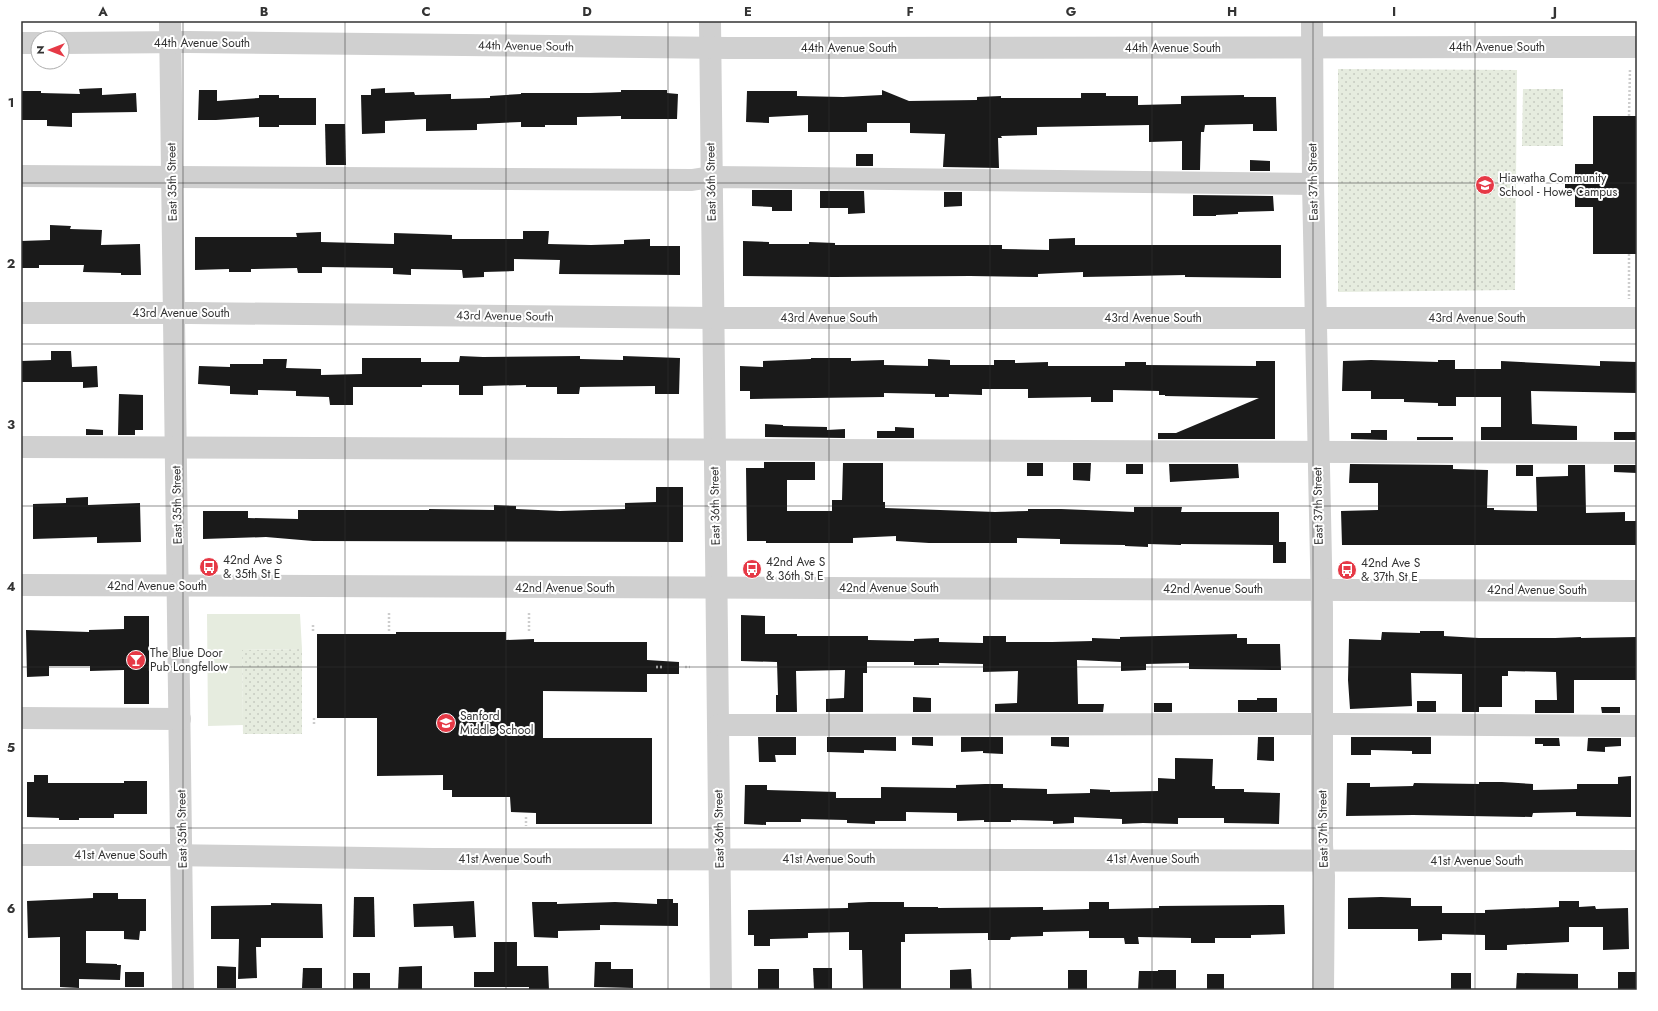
<svg xmlns="http://www.w3.org/2000/svg" width="1658" height="1011" font-family="Jost,sans-serif">
<defs>
<pattern id="grass-dots" width="8" height="8" patternUnits="userSpaceOnUse"><rect width="8" height="8" fill="#e6ecdf"/><path d="M2 2h.1M6 6h.1" fill="none" stroke="#c6cbc0" stroke-width="1.8" stroke-linecap="round"/></pattern>
</defs>
<rect width="100%" height="100%" fill="#fff"/>
<g fill="url(#grass-dots)">
<polygon points="1338,69 1517,70 1515,290 1338,292"/>
<polygon points="1523,89 1563,89 1563,146 1522,146"/>
<polygon points="302,649 302,734 243,734 242,650"/>
</g>
<polygon fill="#e6ecdf" points="207,614 300,614 302,649 242,650 243,725 208,726"/>
<g fill="#1a1a1a">
<polygon points="102,88 102,95 136,93 137,112 72,113 72,127 47,126 47,120 21,120 21,91 41,91 41,93 80,94 79,89"/>
<polygon points="385,88 385,93 414,92 415,95 451,94 451,99 490,98 490,96 521,94 521,93 590,93 621,92 621,90 667,90 667,93 678,94 677,119 621,119 621,116 577,117 577,125 545,125 545,127 521,127 521,122 477,124 477,130 426,131 426,119 385,121 385,133 362,134 361,95 371,95 371,89"/>
<polygon points="199,90 217,90 217,101 259,98 259,95 279,95 279,98 316,98 316,125 279,125 279,127 259,127 259,117 216,120 198,120"/>
<polygon points="882,90 909,101 977,100 977,97 1001,96 1001,98 1081,98 1081,93 1106,93 1106,96 1138,96 1138,105 1181,104 1181,96 1244,95 1244,97 1276,97 1277,131 1253,131 1253,124 1205,125 1204,132 1201,132 1200,170 1182,170 1182,141 1149,142 1149,125 1037,127 1037,135 1001,136 1002,138 998,138 999,168 943,167 945,134 910,133 910,123 867,123 867,132 808,132 808,115 769,117 769,123 746,122 747,91 797,91 797,96 843,97 882,95"/>
<polygon points="1593,116 1637,116 1637,254 1593,254 1593,207 1575,207 1575,192 1565,192 1565,179 1575,179 1575,164 1593,164"/>
<polygon points="325,124 345,124 346,165 326,165"/>
<rect x="856" y="154" width="17" height="12"/>
<polygon points="1250,160 1270,161 1270,171 1250,171"/>
<polygon points="752,190 792,190 792,211 772,211 772,207 752,206"/>
<polygon points="820,191 864,191 865,213 848,214 848,208 820,208"/>
<polygon points="944,192 962,192 962,206 944,207"/>
<polygon points="1193,195 1273,196 1274,211 1238,212 1238,214 1216,215 1216,216 1193,216"/>
<polygon points="50,225 71,226 70,229 102,230 101,245 140,244 141,275 121,275 121,273 83,272 84,265 39,265 39,268 21,268 21,241 50,240"/>
<polygon points="523,231 549,231 548,244 591,245 624,244 624,240 650,239 650,246 680,246 680,275 559,274 560,260 514,259 514,271 484,272 484,277 463,278 462,270 411,269 411,275 393,274 393,268 322,267 322,273 298,273 297,268 251,269 251,272 229,272 229,269 195,270 195,237 297,237 296,233 321,232 321,242 394,244 394,233 452,235 452,239 523,239"/>
<polygon points="1075,238 1075,245 1281,245 1281,278 1185,277 1185,275 1083,277 1083,272 1038,274 1038,277 970,276 834,277 743,276 743,241 769,242 769,244 809,244 809,242 835,243 835,245 1002,245 1002,249 1049,250 1049,239"/>
<polygon points="51,351 71,351 72,367 97,366 98,387 83,388 83,382 21,382 21,361 51,360"/>
<polygon points="460,356 483,357 580,356 580,359 623,360 623,356 680,358 679,394 655,394 655,386 580,387 579,394 557,394 557,387 526,387 526,385 483,386 483,395 459,395 459,385 422,385 422,387 353,387 353,405 330,405 329,397 296,396 296,391 258,390 258,395 230,394 230,386 198,384 199,366 230,367 230,364 263,364 263,359 287,359 286,368 321,369 321,375 362,374 362,358 421,358 421,362 459,362"/>
<polygon points="811,358 851,358 851,361 884,360 884,365 928,366 928,359 950,360 950,365 994,365 994,360 1015,360 1015,363 1048,362 1048,366 1125,366 1125,362 1146,362 1146,365 1256,366 1256,361 1275,361 1275,439 1158,439 1158,433 1176,433 1259,398 1165,396 1165,395 1159,395 1159,391 1113,390 1113,402 1091,402 1091,397 1028,398 1028,389 982,389 982,395 949,394 949,397 935,397 935,394 884,393 884,397 750,399 750,391 740,391 740,366 763,367 763,361 811,359"/>
<polygon points="1371,360 1438,362 1438,360 1455,360 1455,369 1501,369 1501,361 1600,366 1600,361 1637,362 1637,393 1531,391 1532,424 1577,426 1577,440 1481,440 1481,427 1501,427 1501,397 1456,397 1456,406 1438,406 1438,403 1404,402 1404,399 1371,399 1371,391 1342,391 1343,361"/>
<polygon points="119,394 143,395 143,430 135,430 135,435 118,435"/>
<polygon points="765,424 783,425 783,426 827,427 827,430 845,429 845,438 765,437"/>
<polygon points="895,427 914,428 914,438 877,438 877,431 895,431"/>
<polygon points="86,429 103,430 103,435 86,435"/>
<polygon points="1371,430 1387,430 1387,440 1351,439 1351,433 1371,433"/>
<rect x="1614" y="432" width="23" height="8"/>
<rect x="1417" y="437" width="36" height="3"/>
<polygon points="764,462 815,462 815,480 787,480 787,511 832,511 832,500 842,500 843,463 883,463 883,502 885,502 885,508 995,512 1028,511 1028,509 1061,509 1134,512 1134,507 1182,507 1181,512 1279,512 1279,542 1286,542 1286,563 1273,563 1273,545 1181,544 1181,545 1148,544 1148,547 1125,546 1125,545 1060,544 1060,539 1017,538 1017,543 929,543 896,541 896,536 853,538 853,543 766,543 766,541 747,541 746,468 764,468"/>
<rect x="1027" y="463" width="16" height="13"/>
<polygon points="1073,463 1091,463 1090,481 1073,480"/>
<rect x="1126" y="464" width="17" height="10"/>
<polygon points="1169,464 1238,464 1239,478 1170,482"/>
<polygon points="1350,464 1453,465 1453,469 1488,470 1487,508 1494,508 1494,510 1537,511 1536,477 1568,476 1568,465 1585,465 1586,513 1625,512 1625,521 1637,521 1637,545 1342,545 1341,511 1378,510 1378,483 1349,483"/>
<rect x="1516" y="465" width="17" height="11"/>
<polygon points="1614,465 1637,465 1637,473 1614,472"/>
<polygon points="656,487 683,487 683,542 313,541 266,537 203,539 203,511 248,511 248,518 298,519 298,510 429,510 429,509 494,510 494,505 516,506 516,509 560,511 625,509 625,503 656,502"/>
<polygon points="88,497 88,505 140,503 141,542 97,543 97,537 33,539 33,504 66,503 66,498"/>
<polygon points="741,615 765,616 765,634 797,634 797,636 868,636 868,640 914,641 914,639 939,638 939,642 983,643 983,636 1006,636 1006,642 1052,642 1092,641 1092,638 1120,639 1120,637 1237,634 1237,638 1247,638 1247,644 1280,644 1281,670 1189,669 1189,663 1146,664 1146,670 1121,671 1121,662 1077,660 1078,704 1104,704 1103,712 995,712 995,704 1017,703 1018,671 983,672 983,664 939,663 939,665 914,665 914,662 867,662 867,673 863,673 863,712 826,712 826,699 844,698 845,670 796,671 797,712 776,712 776,695 778,695 777,662 741,661"/>
<polygon points="124,616 149,616 149,704 124,704 124,670 90,671 90,666 49,666 49,676 27,677 26,630 89,632 89,630 124,629"/>
<polygon points="1420,631 1444,631 1444,636 1479,638 1555,638 1581,637 1581,638 1637,637 1637,680 1574,680 1574,713 1535,713 1535,700 1557,700 1556,672 1508,671 1508,676 1502,676 1502,707 1479,707 1479,712 1462,712 1462,674 1411,673 1412,706 1350,709 1348,680 1349,639 1381,640 1382,632 1420,633"/>
<polygon points="396,632 506,632 506,640 534,639 534,642 647,642 647,660 679,662 679,674 647,674 647,692 543,691 543,738 652,738 652,824 536,824 536,813 511,812 510,797 452,797 452,790 443,790 443,775 377,776 377,718 317,718 317,634 396,634"/>
<polygon points="913,697 931,698 931,712 913,712"/>
<polygon points="1257,698 1277,698 1277,712 1238,712 1238,700 1257,700"/>
<rect x="1417" y="701" width="19" height="11"/>
<rect x="1154" y="703" width="18" height="9"/>
<polygon points="1601,707 1620,707 1620,713 1602,713"/>
<polygon points="758,737 796,737 796,755 775,755 776,762 759,762"/>
<polygon points="827,737 896,737 896,751 864,750 864,753 827,752"/>
<polygon points="912,737 933,737 933,746 912,745"/>
<polygon points="961,737 1003,737 1003,754 983,753 983,751 961,752"/>
<polygon points="1051,737 1069,737 1069,747 1051,746"/>
<polygon points="1258,737 1274,737 1274,761 1257,760"/>
<polygon points="1351,737 1431,737 1431,754 1412,754 1412,751 1371,750 1371,755 1351,755"/>
<polygon points="1535,738 1559,738 1560,746 1543,746 1543,744 1535,744"/>
<polygon points="1588,738 1621,738 1621,746 1605,747 1605,752 1587,751"/>
<polygon points="1175,758 1213,759 1212,786 1215,786 1215,789 1244,789 1244,792 1280,793 1279,824 1224,823 1224,818 1178,818 1178,824 1143,823 1122,824 1122,819 1074,817 1074,823 1053,824 1053,821 1011,820 1011,822 984,822 984,820 957,821 957,813 906,812 906,821 875,821 875,824 847,823 847,820 801,819 801,822 766,822 766,825 744,824 745,785 767,785 767,790 836,792 836,798 881,798 881,787 956,788 956,785 985,784 1003,784 1003,788 1047,789 1047,794 1090,793 1090,789 1110,790 1110,792 1158,791 1158,778 1175,779"/>
<polygon points="34,775 48,775 48,783 124,783 124,781 147,781 147,814 114,814 114,818 79,818 79,820 59,820 59,818 27,817 27,782 34,782"/>
<polygon points="1631,776 1631,817 1576,816 1576,812 1533,813 1532,817 1413,815 1346,816 1347,783 1370,783 1370,787 1413,786 1414,783 1479,784 1479,782 1502,782 1533,784 1533,790 1577,789 1577,784 1618,784 1618,777"/>
<polygon points="93,893 118,893 118,899 146,899 146,931 140,931 139,940 124,939 124,931 86,931 86,963 117,964 117,965 121,965 120,980 79,979 79,988 60,987 60,937 28,938 27,901 93,898"/>
<polygon points="354,897 374,897 375,937 353,937"/>
<polygon points="1381,897 1411,898 1411,906 1442,906 1442,913 1485,913 1485,910 1559,907 1559,901 1579,901 1579,907 1595,906 1596,909 1628,908 1629,949 1603,950 1603,927 1569,927 1569,942 1507,945 1507,950 1485,950 1485,935 1442,934 1442,940 1418,941 1418,929 1348,929 1348,898"/>
<polygon points="657,899 673,899 673,903 678,903 678,926 600,925 600,930 558,931 558,938 534,937 532,902 557,902 557,904 615,902 657,904"/>
<polygon points="474,901 476,937 454,938 453,926 414,927 413,904"/>
<polygon points="869,902 904,902 904,907 938,907 938,908 1043,907 1043,910 1089,909 1089,902 1109,902 1109,909 1159,908 1159,906 1284,905 1285,934 1251,935 1251,938 1215,938 1215,943 1191,943 1191,938 1138,937 1139,944 1125,944 1124,938 1089,938 1089,931 1043,932 1043,936 1011,937 1010,940 988,940 988,933 905,934 905,942 901,942 901,990 863,990 862,950 849,950 849,932 808,933 808,938 770,939 770,946 754,946 754,935 748,935 748,910 848,908 848,903"/>
<polygon points="271,903 322,904 323,938 261,938 261,947 256,947 257,978 238,979 239,939 211,939 211,906 271,905"/>
<polygon points="494,942 517,942 517,966 548,966 549,990 529,990 529,987 474,987 474,972 494,972"/>
<polygon points="595,962 611,962 611,969 633,969 633,988 594,987"/>
<polygon points="217,966 236,967 236,988 217,988"/>
<polygon points="422,966 422,990 398,990 399,967"/>
<polygon points="303,968 322,968 322,988 302,988"/>
<polygon points="813,968 832,968 832,990 814,990"/>
<rect x="758" y="969" width="21" height="21"/>
<polygon points="971,969 972,990 950,990 950,970"/>
<rect x="1068" y="970" width="19" height="20"/>
<polygon points="1158,970 1176,970 1176,990 1138,990 1139,971 1158,971"/>
<rect x="125" y="972" width="19" height="15"/>
<rect x="1618" y="972" width="19" height="18"/>
<rect x="353" y="973" width="17" height="16"/>
<rect x="1451" y="973" width="20" height="17"/>
<polygon points="1517,973 1578,974 1578,990 1516,990"/>
<rect x="1207" y="974" width="17" height="16"/>
</g>
<g fill="none" stroke-linecap="round" stroke-linejoin="round">
<g stroke="#cdcdcd" stroke-width="2.5" stroke-dasharray="2 2" stroke-linecap="butt">
<polyline points="1629,116 1630,69"/>
<polyline points="1629,254 1629,299"/>
<polyline points="313,625 313,633"/>
<polyline points="389,631 389,613"/>
<polyline points="529,631 529,613"/>
<polyline points="656,667 664,667"/>
<polyline points="685,667 690,667"/>
<polyline points="314,718 314,724"/>
<polyline points="526,817 526,826"/>
</g>
<g stroke="#d0d0d0" stroke-width="22">
<polyline points="170,21 183,990"/>
<polyline points="710,21 721,990"/>
<polyline points="1312,21 1313,184 1322,609 1322,845 1324,876 1323,990"/>
<polyline points="21,43 38,43"/>
<polyline points="62,43 188,42 729,48 1637,47"/>
<polyline points="21,176 692,180 711,177 1313,184"/>
<polyline points="21,313 190,313 714,318 1637,318"/>
<polyline points="21,447 1637,453"/>
<polyline points="21,585 1637,591"/>
<polyline points="21,718 180,719"/>
<polyline points="719,725 1342,724 1637,726"/>
<polyline points="21,855 165,855 433,859 1637,861"/>
</g>
</g>
<path fill="none" stroke="#333" stroke-width="1" stroke-opacity="0.55" d="M183 21V990M345 21V990M506 21V990M668 21V990M829 21V990M990 21V990M1152 21V990M1313 21V990M1475 21V990M21 183H1637M21 344H1637M21 506H1637M21 667H1637M21 828H1637"/>
<defs>
<g id="school-disc" transform="scale(1)"><circle r="9.5" fill="#e63946" stroke="#fff"/><path d="M0-5L7-2L0 1L-7-2ZM-4 1L0 2.5L4 1V4Q0 6-4 4Z" fill="#fff"/></g>
<g id="bus-disc" transform="scale(1)"><circle r="9.5" fill="#e63946" stroke="#fff"/><path d="M-5-6H5V4H4V6H2V4H-2V6H-4V4H-5ZM-3.5-4V0h7V-4ZM-3.5 1.2v1.5H-2V1.2ZM2 1.2v1.5H3.5V1.2Z" fill="#fff"/></g>
<g id="bar-disc" transform="scale(1)"><circle r="9.5" fill="#e63946" stroke="#fff"/><path d="M-6-5H6L.8 .8V4.5H3.5V6h-7V4.5H-.8V.8Z" fill="#fff"/></g>
</defs>
<g fill-rule="evenodd">
<use href="#school-disc" x="1485" y="185"/>
<use href="#bus-disc" x="209" y="567"/>
<use href="#bus-disc" x="752" y="569"/>
<use href="#bus-disc" x="1347" y="570"/>
<use href="#bar-disc" x="136" y="660"/>
<use href="#school-disc" x="446" y="723"/>
</g>
<g text-anchor="middle" stroke-width="4" stroke-linejoin="round" paint-order="stroke">
<g font-size="12" fill="#333" stroke="#fff">
<text x="202" y="47">44th Avenue South</text>
<text transform="translate(526 46) rotate(1)" y="4">44th Avenue South</text>
<text x="1497" y="51">44th Avenue South</text>
<text x="849" y="52">44th Avenue South</text>
<text x="1173" y="52">44th Avenue South</text>
<text transform="translate(172 182) rotate(-91)" y="4">East 35th Street</text>
<text transform="translate(711 182) rotate(-91)" y="4">East 36th Street</text>
<text transform="translate(1313 182) rotate(-91)" y="4">East 37th Street</text>
<text x="181" y="317">43rd Avenue South</text>
<text transform="translate(505 316) rotate(1)" y="4">43rd Avenue South</text>
<text x="829" y="322">43rd Avenue South</text>
<text x="1153" y="322">43rd Avenue South</text>
<text x="1477" y="322">43rd Avenue South</text>
<text transform="translate(177 505) rotate(-91)" y="4">East 35th Street</text>
<text transform="translate(715 506) rotate(-91)" y="4">East 36th Street</text>
<text transform="translate(1318 506) rotate(-91)" y="4">East 37th Street</text>
<text x="157" y="590">42nd Avenue South</text>
<text x="565" y="592">42nd Avenue South</text>
<text x="889" y="592">42nd Avenue South</text>
<text x="1213" y="593">42nd Avenue South</text>
<text x="1537" y="594">42nd Avenue South</text>
<text transform="translate(182 829) rotate(-91)" y="4">East 35th Street</text>
<text transform="translate(719 829) rotate(-91)" y="4">East 36th Street</text>
<text transform="translate(1323 829) rotate(-91)" y="4">East 37th Street</text>
<text x="121" y="859">41st Avenue South</text>
<text x="505" y="863">41st Avenue South</text>
<text x="829" y="863">41st Avenue South</text>
<text x="1153" y="863">41st Avenue South</text>
<text x="1477" y="865">41st Avenue South</text>
</g>
<g font-size="12" fill="#333" stroke="#fff" text-anchor="start">
<text x="1499" y="182">Hiawatha Community<tspan x="1499" dy="14">School - Howe Campus</tspan></text>
<text x="223" y="564">42nd Ave S<tspan x="223" dy="14">&amp; 35th St E</tspan></text>
<text x="766" y="566">42nd Ave S<tspan x="766" dy="14">&amp; 36th St E</tspan></text>
<text x="1361" y="567">42nd Ave S<tspan x="1361" dy="14">&amp; 37th St E</tspan></text>
<text x="150" y="657">The Blue Door<tspan x="150" dy="14">Pub Longfellow</tspan></text>
<text x="460" y="720">Sanford<tspan x="460" dy="14">Middle School</tspan></text>
</g>
</g>
<rect width="1658" height="1011" fill="none" stroke="#ffffff" stroke-width="44"/>
<g transform="translate(50 50) rotate(270)"><circle r="19" fill="#ffffff" stroke="#adadad"/>
<path d="M0-3L7 15L0 10L-7 15Z" fill="#e63946"/>
<text y="-6" font-size="11" font-weight="bold" text-anchor="middle" fill="#333333">N</text>
</g>
<rect x="22" y="22" width="1614" height="967" fill="none" stroke="#333" stroke-width="1.5"/>
<g font-size="13" text-anchor="middle" font-weight="bold" fill="#333">
<text x="103" y="16">A</text>
<text x="264" y="16">B</text>
<text x="426" y="16">C</text>
<text x="587" y="16">D</text>
<text x="748" y="16">E</text>
<text x="910" y="16">F</text>
<text x="1071" y="16">G</text>
<text x="1232" y="16">H</text>
<text x="1394" y="16">I</text>
<text x="1555" y="16">J</text>
<text x="11" y="107">1</text>
<text x="11" y="268">2</text>
<text x="11" y="429">3</text>
<text x="11" y="591">4</text>
<text x="11" y="752">5</text>
<text x="11" y="913">6</text>
</g>
</svg>
